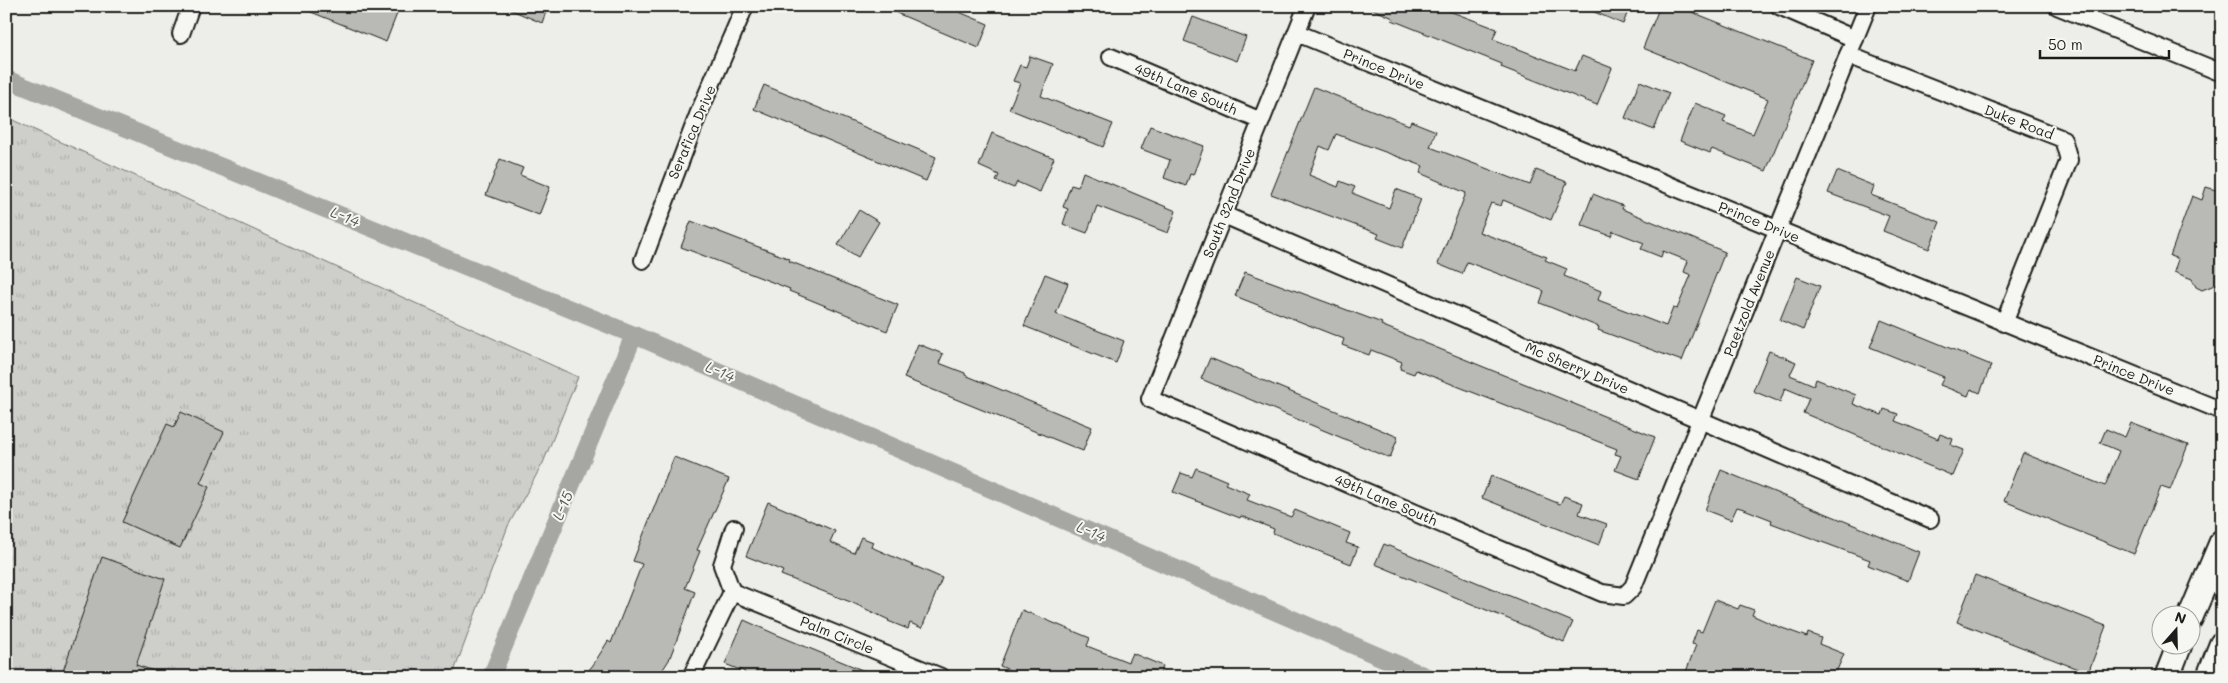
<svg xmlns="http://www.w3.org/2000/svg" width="2228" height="683" font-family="Mali,sans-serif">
<defs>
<pattern id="grass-tufts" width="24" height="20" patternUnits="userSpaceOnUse" patternTransform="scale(1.25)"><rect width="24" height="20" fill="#cececb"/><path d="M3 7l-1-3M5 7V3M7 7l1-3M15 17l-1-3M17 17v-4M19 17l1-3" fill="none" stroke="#b0b0ae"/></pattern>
</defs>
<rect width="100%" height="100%" fill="#edede9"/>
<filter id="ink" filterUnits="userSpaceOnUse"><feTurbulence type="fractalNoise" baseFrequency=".02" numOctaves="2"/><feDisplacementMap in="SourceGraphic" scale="10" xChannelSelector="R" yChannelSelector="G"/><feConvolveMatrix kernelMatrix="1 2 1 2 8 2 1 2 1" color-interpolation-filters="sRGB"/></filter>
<g filter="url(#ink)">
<polygon fill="url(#grass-tufts)" stroke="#757574" points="6,117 578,377 543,463 508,526 452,677 6,677"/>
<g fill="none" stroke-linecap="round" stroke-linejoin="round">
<g stroke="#a6a6a3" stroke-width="18">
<polyline points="6,79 634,335 1427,677"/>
<polyline points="491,677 634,335"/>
</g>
</g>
<g fill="#b9b9b6" stroke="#1c1c1c">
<polygon points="296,6 400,6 386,42"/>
<polygon points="502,6 548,6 542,23"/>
<polygon points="880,6 945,6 988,24 979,48"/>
<polygon points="1366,6 1436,6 1497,29 1493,39 1575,71 1582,56 1612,68 1597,105 1501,67 1502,64 1392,20 1393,18"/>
<polygon points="1580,6 1630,6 1623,24"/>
<polygon points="1660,6 1677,6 1812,60 1766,171 1712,149 1710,153 1680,141 1695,103 1726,116 1723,122 1753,134 1768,99 1643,48"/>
<polygon points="1193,17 1246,37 1237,61 1184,41"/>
<polygon points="1030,56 1053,64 1041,96 1113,124 1103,147 1009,109 1020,83 1013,81 1020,65 1026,67"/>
<polygon points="1640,81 1669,93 1654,130 1625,118"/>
<polygon points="764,85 936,157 926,181 754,109"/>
<polygon points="1314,87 1409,125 1411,121 1436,131 1430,147 1530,185 1536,170 1567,182 1551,220 1503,200 1501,206 1491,203 1479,232 1547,257 1545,260 1567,269 1564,276 1601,291 1598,300 1666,326 1673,308 1677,309 1691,275 1684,272 1688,261 1663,251 1661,257 1641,249 1644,243 1613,231 1611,236 1581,225 1593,194 1623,206 1622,209 1725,252 1682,361 1598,330 1599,327 1540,303 1544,291 1467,262 1462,274 1438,264 1466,193 1420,173 1423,166 1336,134 1329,150 1320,146 1309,175 1338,187 1340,181 1355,187 1352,193 1389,208 1396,189 1421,199 1402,248 1377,238 1379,234 1271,194"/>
<polygon points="1150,126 1204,146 1193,175 1190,174 1186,186 1164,178 1170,160 1141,149"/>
<polygon points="992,133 1054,158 1040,192 1017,182 1014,188 996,181 999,175 979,166"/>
<polygon points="500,159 523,168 520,175 550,187 539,215 486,195"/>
<polygon points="1837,171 1874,186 1871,195 1940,222 1929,249 1883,231 1889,216 1828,193"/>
<polygon points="1083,172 1176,211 1168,233 1097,206 1087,233 1063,224 1068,209 1063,207 1071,185 1078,187"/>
<polygon points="2206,187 2219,191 2222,198 2222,282 2202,290 2196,287 2192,279 2174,272 2178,259 2170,256 2192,196 2202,200"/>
<polygon points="859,210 879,222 858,257 838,245"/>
<polygon points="691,221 790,259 789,261 898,305 887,331 789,291 790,289 681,247"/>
<polygon points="1245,272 1382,323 1381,325 1655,437 1639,479 1615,470 1621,456 1615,454 1617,449 1416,370 1414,374 1400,369 1402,362 1371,350 1369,355 1342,345 1344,339 1235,296"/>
<polygon points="1045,274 1068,283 1056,314 1124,341 1116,363 1024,326"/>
<polygon points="1797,277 1820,286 1803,330 1780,320"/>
<polygon points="1881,320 1991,365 1980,393 1971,389 1968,396 1940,385 1944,377 1870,347"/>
<polygon points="918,344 943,354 939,363 965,373 965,375 1092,427 1083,451 904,378"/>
<polygon points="1769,351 1796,362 1790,375 1814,385 1816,379 1856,395 1853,404 1882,415 1884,409 1898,414 1895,421 1908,426 1938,439 1940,434 1953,439 1951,445 1964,450 1953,476 1803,413 1809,398 1785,388 1780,402 1753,391"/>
<polygon points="1210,358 1398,437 1390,458 1201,379"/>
<polygon points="181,412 224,432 200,483 209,487 180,548 122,522 167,424 174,427"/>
<polygon points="2131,423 2188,445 2170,490 2161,487 2134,554 2004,501 2023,453 2105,486 2119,451 2100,443 2106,429 2125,437"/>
<polygon points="674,457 729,479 697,550 700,551 685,588 695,592 669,660 658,677 583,677 593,665 608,641 611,643 642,564 633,561"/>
<polygon points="1196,468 1227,481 1225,484 1250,494 1247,500 1291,517 1295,510 1350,533 1346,543 1358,547 1351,564 1273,533 1274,529 1241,516 1240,518 1173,492 1181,473 1192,477"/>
<polygon points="1721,470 1919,552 1908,581 1868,565 1870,560 1771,523 1772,520 1744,509 1737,507 1731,520 1705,510"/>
<polygon points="1491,476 1560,504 1564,496 1583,503 1579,514 1607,524 1599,545 1482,498"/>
<polygon points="768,502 835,531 830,542 854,553 861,537 873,542 871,547 942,578 922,628 910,623 908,629 888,621 889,620 853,603 781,575 783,571 746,556"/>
<polygon points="1384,544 1573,622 1564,642 1375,564"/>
<polygon points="102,557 165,579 136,665 163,674 162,677 61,677"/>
<polygon points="1975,575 2106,626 2088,673 1957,622"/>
<polygon points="1715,600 1738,609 1740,605 1754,610 1752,615 1774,625 1807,637 1808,633 1821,638 1819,644 1844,654 1834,677 1684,677 1696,645 1692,644 1697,630 1702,632"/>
<polygon points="1022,610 1090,638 1087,646 1128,662 1132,653 1163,666 1159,677 1026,677 1000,666"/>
<polygon points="744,620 775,634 879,677 743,677 745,672 725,664"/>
</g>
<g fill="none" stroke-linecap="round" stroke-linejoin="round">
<g stroke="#1c1c1c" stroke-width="20">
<g id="street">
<polyline points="1307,6 1150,399 1602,593 1624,596 1633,587 1868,6"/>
<polyline points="1779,6 1855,39"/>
<polyline points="2057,6 2222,73"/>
<polyline points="1297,33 2222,411"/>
<polyline points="181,34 191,6"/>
<polyline points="1848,55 2063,139 2069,160 2004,323"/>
<polyline points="1111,57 1261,121"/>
<polyline points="1224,215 1930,519"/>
<polyline points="643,260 698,115 745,6"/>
<polyline points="734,528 722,565 732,592 941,677"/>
<polyline points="691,677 732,592"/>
</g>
</g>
<g stroke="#1c1c1c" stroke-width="28">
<g id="secondary">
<polyline points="2190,618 2222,542"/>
<polyline points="2167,677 2179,646"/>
<polyline points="2209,677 2222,644"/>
</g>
</g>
<use href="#street" stroke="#f6f6f2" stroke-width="16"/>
<use href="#secondary" stroke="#f6f6f2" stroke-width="24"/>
</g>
</g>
<g text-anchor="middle" stroke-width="4" stroke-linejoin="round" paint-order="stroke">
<g font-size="14" fill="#1c1c1c" stroke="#f6f6f2">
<text transform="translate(1384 69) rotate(22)" y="5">Prince Drive</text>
<text transform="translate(1186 89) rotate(23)" y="5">49th Lane South</text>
<text transform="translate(2019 122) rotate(21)" y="5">Duke Road</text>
<text transform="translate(692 132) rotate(-67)" y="5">Serafica Drive</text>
<text transform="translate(1229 203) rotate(-68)" y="5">South 32nd Drive</text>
<text transform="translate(1759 222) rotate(22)" y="5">Prince Drive</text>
<text transform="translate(1749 303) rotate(-68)" y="5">Paetzold Avenue</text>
<text transform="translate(1577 368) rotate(23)" y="5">Mc Sherry Drive</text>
<text transform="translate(2134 375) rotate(22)" y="5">Prince Drive</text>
<text transform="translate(1386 500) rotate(23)" y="5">49th Lane South</text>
<text transform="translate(837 635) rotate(22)" y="5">Palm Circle</text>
</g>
<g font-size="15" font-style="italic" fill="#535352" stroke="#f6f6f2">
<text transform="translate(345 217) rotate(22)" y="5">L-14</text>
<text transform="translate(720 372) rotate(23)" y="5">L-14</text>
<text transform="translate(563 506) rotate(-67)" y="5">L-15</text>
<text transform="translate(1091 532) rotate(23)" y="5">L-14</text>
</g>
</g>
<rect width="2228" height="683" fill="none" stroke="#f6f6f2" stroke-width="25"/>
<rect x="12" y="12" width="2203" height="658" fill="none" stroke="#1c1c1c" stroke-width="2" filter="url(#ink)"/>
<g transform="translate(2176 630) rotate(20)"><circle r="24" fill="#f6f6f2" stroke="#9f9f9c"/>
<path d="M0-4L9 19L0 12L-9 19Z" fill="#1c1c1c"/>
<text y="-8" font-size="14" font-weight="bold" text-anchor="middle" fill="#1c1c1c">N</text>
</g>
<path d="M2040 50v8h129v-8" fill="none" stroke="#1c1c1c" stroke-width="2.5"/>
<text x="2048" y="50" font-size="15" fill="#1c1c1c" stroke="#f6f6f2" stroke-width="4" paint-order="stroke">50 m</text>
</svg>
